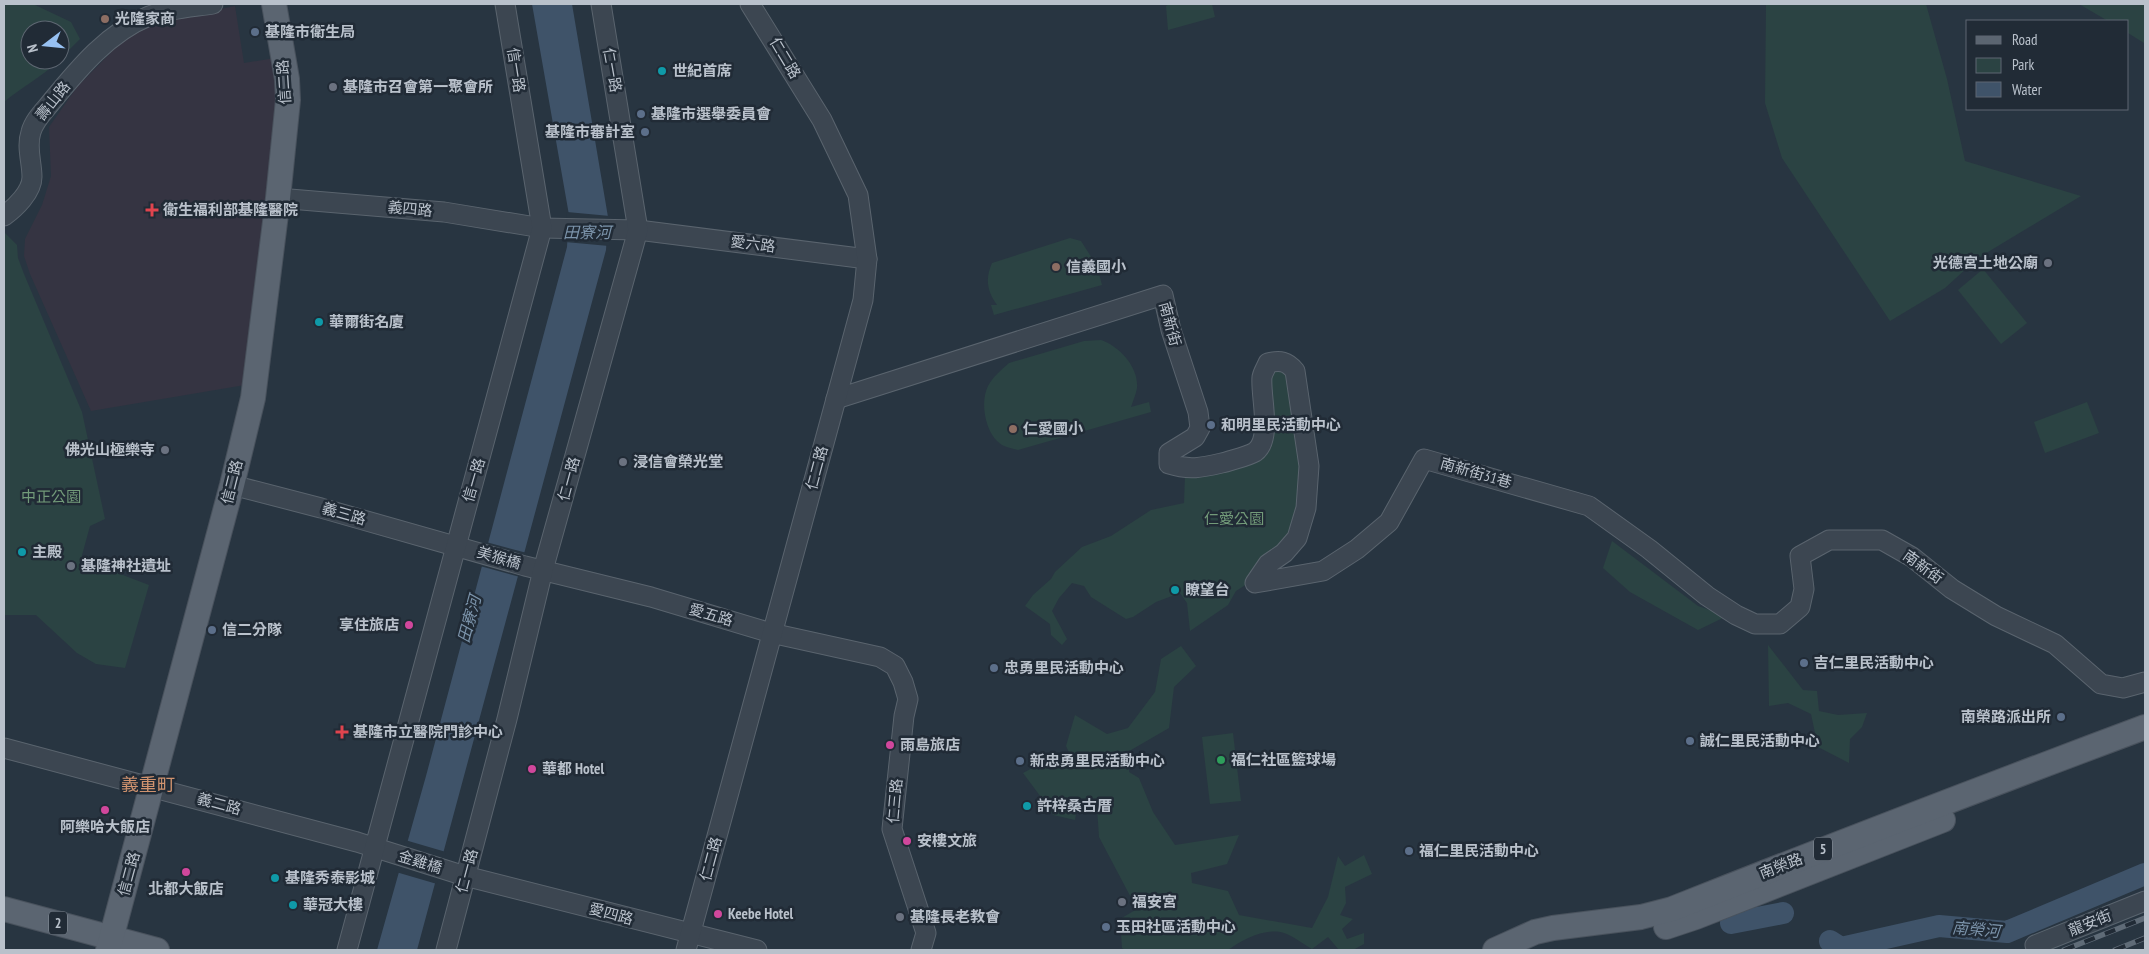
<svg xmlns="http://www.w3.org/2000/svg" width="2149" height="954" font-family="'PT Sans Narrow','Noto Sans TC',sans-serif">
<rect width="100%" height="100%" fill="#283541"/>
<polygon fill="#353442" points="235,6 244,63 275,58 278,86 245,385 91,411 30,274 24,256 25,239 42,205 51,176 49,127 77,87 129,34 153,23"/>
<g fill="#2b4343">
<path d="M33 4 71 22 80 39 60 59V30H30V60H59C42 77 22 87 4 102V5Z"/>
<polygon points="1169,4 1212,4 1215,17 1168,30 1166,6"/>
<polygon points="1766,4 1926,4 1947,79 1965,161 2081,196 1978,258 1945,288 1890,321 1782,158 1765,103"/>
<polygon points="2079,4 2145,4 2145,50 2144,43 2128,33 2128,21 2108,21"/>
<polygon points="4,232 17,245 18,258 24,274 82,412 105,519 90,526 81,559 149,585 125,668 96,664 77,653 36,615 4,615"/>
<path d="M1070 238 1081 241 1097 266 1102 285 994 315 991 305H997C987 291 985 279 992 263Z"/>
<polygon points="1983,269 2027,323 2001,344 1958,290"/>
<path d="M1101 340C1119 346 1139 367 1137 388 1136 394 1133 401 1131 407L1149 402 1151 412 1018 450C1010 448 1003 447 997 441 985 429 980 402 988 386 993 377 1001 370 1009 363L1084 341Z"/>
<polygon points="1270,368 1287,371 1301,467 1298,508 1289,539 1247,584 1236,591 1228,605 1190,631 1187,603 1180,593 1156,602 1133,617 1126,619 1091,597 1084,586 1072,583 1059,598 1052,611 1067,639 1062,645 1051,635 1050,624 1025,606 1033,595 1051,579 1055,572 1082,547 1111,536 1151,510 1184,503 1185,475 1259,455"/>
<polygon points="2087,402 2099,433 2045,453 2034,422"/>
<polygon points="1612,541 1698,606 1727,616 1698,630 1630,592 1603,568"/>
<polygon points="1768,645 1803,690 1817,691 1819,711 1838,715 1867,713 1862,727 1850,739 1849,763 1818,747 1811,714 1788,703 1769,706"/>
<path d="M1181 646 1196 666 1174 687 1169 728 1131 750 1129 772 1139 778 1153 812 1175 845 1239 835 1227 864 1191 873 1192 883 1228 891 1239 915 1312 928 1328 897 1338 856 1345 866 1364 855 1372 874 1345 887 1346 903 1340 915 1353 919 1342 929 1347 939 1364 933V944L1353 950H1339L1328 937 1312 949C1303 944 1293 936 1284 933 1266 927 1242 940 1228 950H1125L1122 948 1120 919 1137 909 1099 837 1097 808 1078 803 1075 820 1053 815 1049 808 1023 773 1051 758 1074 763 1066 746 1075 715 1107 734 1128 728 1155 692 1161 659Z"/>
<polygon points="1233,733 1241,801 1210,804 1202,737"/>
</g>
<polygon fill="#3f5369" points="532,4 572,4 608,217 606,250 417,950 377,950 426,776 567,247 569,215"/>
<g fill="#283541">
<polygon points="567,212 610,216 609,246 565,242"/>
<polygon points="486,542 527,553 520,577 480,566"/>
<polygon points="405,840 446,852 437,884 396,872"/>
</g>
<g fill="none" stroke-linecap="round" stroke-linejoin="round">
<g stroke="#3f5369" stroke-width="22">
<polyline points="1731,923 1783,913"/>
<polyline points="1830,941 1841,948 1939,926 2007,932 2145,874"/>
</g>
<g stroke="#5a646e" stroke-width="21">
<g id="minor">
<polyline points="278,198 444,212 542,228 638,230 867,259"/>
<path d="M4 216C15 208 32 192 32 177 32 162 26 147 31 132 34 120 45 110 52 101 79 68 109 32 149 16 167 9 194 7 213 4"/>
<path d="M836 399 1163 295 1171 330 1198 412 1200 428 1195 437 1169 453V464C1191 471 1204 467 1226 462 1235 459 1246 457 1255 452 1273 439 1260 396 1262 377 1263 372 1266 368 1268 363 1280 360 1287 361 1295 371L1309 466 1306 508 1297 538 1284 553 1268 564 1255 583 1323 571 1357 549 1389 522 1424 459 1589 506 1649 549 1707 596 1736 615 1755 624H1780L1800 607 1804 589 1800 556 1829 540H1882L1912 557 1952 589 1996 616 2055 644 2101 684 2123 688 2145 682"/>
<polyline points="232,485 321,508 525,566 651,597 771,633 880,657 895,666 903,682 908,699 904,716 892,829 926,933 921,950"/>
<polyline points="4,748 357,842 465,876 757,950"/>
<polyline points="2035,945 2145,901"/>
<polyline points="347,950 542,228 505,4"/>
<polyline points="446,950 507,719 543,570 638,230 601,4"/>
<polyline points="686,950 863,300 867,259 858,195 822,120 750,4"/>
</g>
</g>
<g stroke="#49525d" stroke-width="26">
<g id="major">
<polyline points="4,909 157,950"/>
<polyline points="1666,927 1696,917 1943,820"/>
<polyline points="108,950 232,485 253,398 278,198 288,100 287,79 274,4"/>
<path d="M1495 950 1535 932 1553 928 1641 917 1672 909C1829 847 1987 786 2145 727"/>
</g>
</g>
<use href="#minor" stroke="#3c4651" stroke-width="19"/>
<use href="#major" stroke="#5b6571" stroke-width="24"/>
<g stroke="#5f6b77" stroke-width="5.5">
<g id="rail">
<polyline points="2064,950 2145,918"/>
<polyline points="2115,950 2145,938"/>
</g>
</g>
<use href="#rail" stroke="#212b36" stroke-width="4" stroke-dasharray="11" stroke-linecap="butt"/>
</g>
<g fill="#8d6e63" stroke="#212b36" stroke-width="2">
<circle cx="105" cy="19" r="5"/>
<circle cx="1056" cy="267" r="5"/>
<circle cx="1013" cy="429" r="5"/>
</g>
<g fill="#5c6f8a" stroke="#212b36" stroke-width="2">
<circle cx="255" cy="32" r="5"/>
<circle cx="641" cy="114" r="5"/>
<circle cx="645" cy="132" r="5"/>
<circle cx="1211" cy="425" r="5"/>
<circle cx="212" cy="630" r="5"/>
<circle cx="1804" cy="663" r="5"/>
<circle cx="994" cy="668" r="5"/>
<circle cx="2061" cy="717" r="5"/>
<circle cx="1690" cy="741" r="5"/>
<circle cx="1020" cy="761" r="5"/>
<circle cx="1409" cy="851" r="5"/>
<circle cx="1106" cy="927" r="5"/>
</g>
<g fill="#0f9aa8" stroke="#212b36" stroke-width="2">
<circle cx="662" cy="71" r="5"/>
<circle cx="319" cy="322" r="5"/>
<circle cx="22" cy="552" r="5"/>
<circle cx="1175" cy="590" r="5"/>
<circle cx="1027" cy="806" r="5"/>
<circle cx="275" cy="878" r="5"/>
<circle cx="293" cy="905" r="5"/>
</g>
<g fill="#6b7280" stroke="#212b36" stroke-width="2">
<circle cx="333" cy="87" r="5"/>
<circle cx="2048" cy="263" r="5"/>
<circle cx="165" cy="450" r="5"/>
<circle cx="623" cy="462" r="5"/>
<circle cx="71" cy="566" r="5"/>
<circle cx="1122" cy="902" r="5"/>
<circle cx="900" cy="917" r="5"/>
</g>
<g fill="#e0444e" stroke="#212b36" stroke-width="2">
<path d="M149.5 202.5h5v5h5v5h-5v5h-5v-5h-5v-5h5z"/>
<path d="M339.5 724.5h5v5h5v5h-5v5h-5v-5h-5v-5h5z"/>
</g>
<g fill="#d1479c" stroke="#212b36" stroke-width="2">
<circle cx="409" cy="625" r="5"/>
<circle cx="890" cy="745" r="5"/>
<circle cx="532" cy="769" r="5"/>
<circle cx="105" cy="810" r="5"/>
<circle cx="907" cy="841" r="5"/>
<circle cx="186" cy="872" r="5"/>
<circle cx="718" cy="914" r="5"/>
</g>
<circle fill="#2e9e5b" stroke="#212b36" stroke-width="2" cx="1221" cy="760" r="5"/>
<g text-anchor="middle" stroke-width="5" stroke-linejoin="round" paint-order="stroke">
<g fill="#212b36" stroke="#8b949e" stroke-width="1">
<rect x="1814" y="837.5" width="18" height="23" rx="4"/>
<rect x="49" y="911.5" width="18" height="23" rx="4"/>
</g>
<g font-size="14" font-weight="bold" fill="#b9c1cb">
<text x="1823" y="854">5</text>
<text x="58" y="928">2</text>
</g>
<g font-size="15" font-weight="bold" fill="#b9c1cb" stroke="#212b36" text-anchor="start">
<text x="115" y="24">光隆家商</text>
<text x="265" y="37">基隆市衛生局</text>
<text x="672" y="76">世紀首席</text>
<text x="343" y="92">基隆市召會第一聚會所</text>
<text x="651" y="119">基隆市選舉委員會</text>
<text x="635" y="137" text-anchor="end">基隆市審計室</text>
<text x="163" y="215">衛生福利部基隆醫院</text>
<text x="2038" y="268" text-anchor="end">光德宮土地公廟</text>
<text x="1066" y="272">信義國小</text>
<text x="329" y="327">華爾街名廈</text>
<text x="1221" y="430">和明里民活動中心</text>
<text x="1023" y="434">仁愛國小</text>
<text x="155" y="455" text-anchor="end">佛光山極樂寺</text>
<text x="633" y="467">浸信會榮光堂</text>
<text x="32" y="557">主殿</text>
<text x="81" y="571">基隆神社遺址</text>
<text x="1185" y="595">瞭望台</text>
<text x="399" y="630" text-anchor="end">享住旅店</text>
<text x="222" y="635">信二分隊</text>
<text x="1814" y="668">吉仁里民活動中心</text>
<text x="1004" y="673">忠勇里民活動中心</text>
<text x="2051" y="722" text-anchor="end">南榮路派出所</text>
<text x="353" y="737">基隆市立醫院門診中心</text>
<text x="1700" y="746">誠仁里民活動中心</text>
<text x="900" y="750">雨島旅店</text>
<text x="1231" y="765">福仁社區籃球場</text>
<text x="1030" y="766">新忠勇里民活動中心</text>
<text x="542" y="774">華都 Hotel</text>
<text x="1037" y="811">許梓桑古厝</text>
<text x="105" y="832" text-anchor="middle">阿樂哈大飯店</text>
<text x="917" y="846">安樓文旅</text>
<text x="1419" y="856">福仁里民活動中心</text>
<text x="285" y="883">基隆秀泰影城</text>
<text x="186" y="894" text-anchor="middle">北都大飯店</text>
<text x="1132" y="907">福安宮</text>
<text x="303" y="910">華冠大樓</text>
<text x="728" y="919">Keebe Hotel</text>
<text x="910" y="922">基隆長老教會</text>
<text x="1116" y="932">玉田社區活動中心</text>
</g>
<g font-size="15" fill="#b9c1cb" stroke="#212b36">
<text transform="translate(785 58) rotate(59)" y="5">仁二路</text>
<text transform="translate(516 70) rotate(81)" y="5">信一路</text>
<text transform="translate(612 70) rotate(80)" y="5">仁一路</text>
<text transform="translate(284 82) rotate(-94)" y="5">信二路</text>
<text transform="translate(53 101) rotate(-51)" y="5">壽山路</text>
<text transform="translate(410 209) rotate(5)" y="5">義四路</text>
<text transform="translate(753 244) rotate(7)" y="5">愛六路</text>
<text transform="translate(1170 324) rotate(75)" y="5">南新街</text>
<text transform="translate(817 468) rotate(-75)" y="5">仁二路</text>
<text transform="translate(1476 473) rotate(16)" y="5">南新街31巷</text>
<text transform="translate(569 479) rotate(-75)" y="5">仁一路</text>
<text transform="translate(474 480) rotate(-74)" y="5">信一路</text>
<text transform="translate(232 482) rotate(-76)" y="5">信二路</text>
<text transform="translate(344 514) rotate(16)" y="5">義三路</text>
<text transform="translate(499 558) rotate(16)" y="5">美猴橋</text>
<text transform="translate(1923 567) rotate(36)" y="5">南新街</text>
<text transform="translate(711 615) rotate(16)" y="5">愛五路</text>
<text transform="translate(895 801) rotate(-85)" y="5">仁三路</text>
<text transform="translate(219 804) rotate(15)" y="5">義二路</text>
<text transform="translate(711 859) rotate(-75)" y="5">仁二路</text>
<text transform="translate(420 862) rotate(17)" y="5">金雞橋</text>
<text transform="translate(1781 866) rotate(-21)" y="5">南榮路</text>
<text transform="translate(467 871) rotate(-75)" y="5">仁一路</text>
<text transform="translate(129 874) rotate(-75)" y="5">信二路</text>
<text transform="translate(611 914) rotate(15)" y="5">愛四路</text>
<text transform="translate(2090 923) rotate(-22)" y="5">龍安街</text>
</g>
<g font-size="15" fill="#729a79" stroke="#212b36">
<text x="51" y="502">中正公園</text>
<text x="1234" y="524">仁愛公園</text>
</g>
<g font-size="16" font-style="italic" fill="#7c94ab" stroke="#212b36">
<text x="587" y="238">田寮河</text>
<text transform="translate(469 619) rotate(-75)" y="6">田寮河</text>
<text transform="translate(1976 929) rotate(5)" y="6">南榮河</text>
</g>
<g font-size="18" fill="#d0936f" stroke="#212b36">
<text x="148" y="791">義重町</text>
</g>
</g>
<rect width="2149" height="954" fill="none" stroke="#b9c1cb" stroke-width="10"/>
<rect x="1966" y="20" width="162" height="90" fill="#212b36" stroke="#5e6772"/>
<rect x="1976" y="36" width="25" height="8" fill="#5b6571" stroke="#5e6772"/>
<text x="2012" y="45" font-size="15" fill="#b9c1cb">Road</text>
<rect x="1976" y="58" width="25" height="15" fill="#2b4343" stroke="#5e6772"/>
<text x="2012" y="70" font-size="15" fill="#b9c1cb">Park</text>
<rect x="1976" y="82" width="25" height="15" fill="#3f5369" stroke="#5e6772"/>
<text x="2012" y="95" font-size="15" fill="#b9c1cb">Water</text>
<g transform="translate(45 45) rotate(254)"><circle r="24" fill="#212b36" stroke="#5e6772"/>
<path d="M0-4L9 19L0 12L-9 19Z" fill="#97c1f2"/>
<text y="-8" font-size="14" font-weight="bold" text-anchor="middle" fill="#b9c1cb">N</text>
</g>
</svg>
